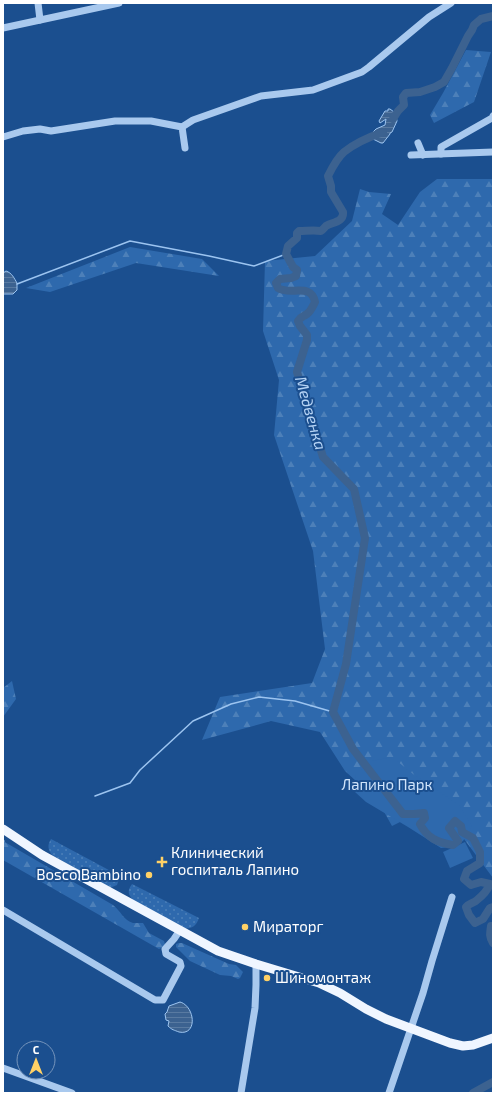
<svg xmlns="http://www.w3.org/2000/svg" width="496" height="1096" font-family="'Exo 2',sans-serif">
<defs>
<pattern id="grass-dots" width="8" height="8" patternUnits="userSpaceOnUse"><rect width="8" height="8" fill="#2e69ad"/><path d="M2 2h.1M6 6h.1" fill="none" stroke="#4d80b9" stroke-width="1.8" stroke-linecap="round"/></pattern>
<pattern id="forest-firs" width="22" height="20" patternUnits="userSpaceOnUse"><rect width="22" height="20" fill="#2e69ad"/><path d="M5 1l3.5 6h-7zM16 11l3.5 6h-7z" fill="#4d80b9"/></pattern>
<pattern id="water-rules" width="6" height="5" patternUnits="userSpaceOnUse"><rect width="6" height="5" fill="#3c6290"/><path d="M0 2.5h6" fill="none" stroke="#597aa1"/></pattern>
</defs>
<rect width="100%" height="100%" fill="#1b4f8f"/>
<g fill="url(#grass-dots)">
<path d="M51 839 120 876 117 885 110 888 52 855C48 850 47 845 51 839Z"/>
<path d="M132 884 199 918C196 926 193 928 184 929L133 900C128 894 127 891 132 884Z"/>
</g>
<g fill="url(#forest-firs)">
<polygon points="466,50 491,52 474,102 434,123 430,115 443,93"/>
<polygon points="437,179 493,179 493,878 464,839 406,819 392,826 378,801 345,771 320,732 271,721 202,740 220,697 312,683 325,649 313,551 274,435 279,380 263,331 265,261 315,256 352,221 360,189 369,192 391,194 382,214 398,225 420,192"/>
<polygon points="130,247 202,259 219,276 136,263 50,292 26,288"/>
<polygon points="12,681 16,699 3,717 3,688"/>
<path d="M3 841 113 905C120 910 124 921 133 923 136 923 139 923 143 923L149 933 164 941 165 944 164 947 159 949 3 860Z"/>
<polygon points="179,943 182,943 229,964 236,965 243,972 240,978 238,979 231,976 220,975 190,961 176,947 176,944"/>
</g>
<g fill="#2e69ad">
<polygon points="392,757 413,774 459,805 472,826 463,841 451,847 441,848 408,827 366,802 355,792 356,774 372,761"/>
<polygon points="465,842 473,858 450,868 443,852"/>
</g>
<g fill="url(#water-rules)" stroke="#9cc4f0">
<polygon points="388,109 390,109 394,112 398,111 396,116 397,121 392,132 390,133 390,134 383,143 381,143 373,139 373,132 376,129 385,125 386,119 380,123 379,121 385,111 388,111"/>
<path d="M6 271C12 273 14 278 17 283V290L13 294H3V273Z"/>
<path d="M180 1002C195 1006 198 1036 179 1032 174 1030 172 1030 168 1026L169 1021 166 1020 165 1014 167 1012 169 1006Z"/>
</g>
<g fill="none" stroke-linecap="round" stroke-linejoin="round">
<g stroke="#9cc4f0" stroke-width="1.5">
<polyline points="17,284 130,241 209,256 254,266 286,254"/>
<polyline points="95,796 130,783 140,770 193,721 231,704 259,697 295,701 333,712"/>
<polyline points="3,842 4,841"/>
</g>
<g stroke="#3c6290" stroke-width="8">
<polyline points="393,119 398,111 404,105 403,97 406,93 420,92 435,87 444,82 452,68 468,36 472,30 474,25 481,19 493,16"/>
<path d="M383 132C369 137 355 143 344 152 337 158 332 168 328 176L331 186V192L343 212C344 222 333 222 326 226 324 228 323 230 321 231 314 230 306 231 299 231L297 233V238L288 246 286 254 293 267 297 270 296 276 291 278 280 279 276 283 278 288C290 296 311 282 315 302 313 306 311 311 307 314 303 317 301 316 298 321L300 326 307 335V340L297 372 323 457 354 489 365 538 346 664 333 712 353 749 403 814H414L424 813 425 818 420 824C427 838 438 843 453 845L458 841 449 828 455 821 461 826 462 832 473 838 480 852V863L467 871 464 879 471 885 481 882 490 884C488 889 482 896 477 900 474 903 470 903 466 907L469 915 475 923 483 919 490 908 493 907"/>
<path d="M493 926H491C490 933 489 937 493 943"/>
<polyline points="473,1093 493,1082"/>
</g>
<g stroke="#a9c9ee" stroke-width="7">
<polyline points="38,3 40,20"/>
<polyline points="3,28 119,3"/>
<polyline points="182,127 193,120 261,96 313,90 362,72 369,67 429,17 451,3"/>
<polyline points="3,137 23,131 40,129 51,131 115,121 151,121 182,127 185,148"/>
<polyline points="418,143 423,155"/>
<polyline points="441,154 441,147 492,118 493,116"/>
<polyline points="411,155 493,152"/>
<polyline points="3,910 155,1000 163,1000 181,966 180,962 166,954 165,949 174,939 180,930"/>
<polyline points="3,1068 72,1093"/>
<polyline points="241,1093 255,1008 256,985 256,964"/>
<polyline points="389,1093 423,993 432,961 452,897"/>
</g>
<polyline stroke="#f0f6ff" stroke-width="9" points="3,829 42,855 218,951 256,964 319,983 340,993 366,1009 386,1019 450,1043 463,1046 473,1045 493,1038"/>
</g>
<g fill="#ffd166" stroke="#1b4f8f" stroke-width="1.5">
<path d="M160 856h4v4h4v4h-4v4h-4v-4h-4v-4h4z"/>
<circle cx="149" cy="875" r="4"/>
<circle cx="245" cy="927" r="4"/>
<circle cx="267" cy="978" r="4"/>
</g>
<g text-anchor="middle" stroke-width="4" stroke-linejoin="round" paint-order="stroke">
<g font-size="15" fill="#cfe3fa" stroke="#1b4f8f">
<text x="387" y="790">Лапино Парк</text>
</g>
<g font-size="15" fill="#fff" stroke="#1b4f8f" text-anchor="start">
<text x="171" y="858">Клинический<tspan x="171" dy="17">госпиталь Лапино</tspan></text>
<text x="141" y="880" text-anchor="end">Bosco Bambino</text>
<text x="253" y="932">Мираторг</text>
<text x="275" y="983">Шиномонтаж</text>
</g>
<g font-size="16" font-style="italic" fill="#b5d3f5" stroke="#1b4f8f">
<text transform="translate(311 413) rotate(74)" y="6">Медвенка</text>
</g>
</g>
<rect width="496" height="1096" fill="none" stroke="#ffffff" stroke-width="8"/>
<g transform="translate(36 1060)"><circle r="19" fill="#1b4f8f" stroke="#7695bc"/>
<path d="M0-3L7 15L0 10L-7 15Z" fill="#ffd166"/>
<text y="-6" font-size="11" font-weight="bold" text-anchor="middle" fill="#ffffff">С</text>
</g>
</svg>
